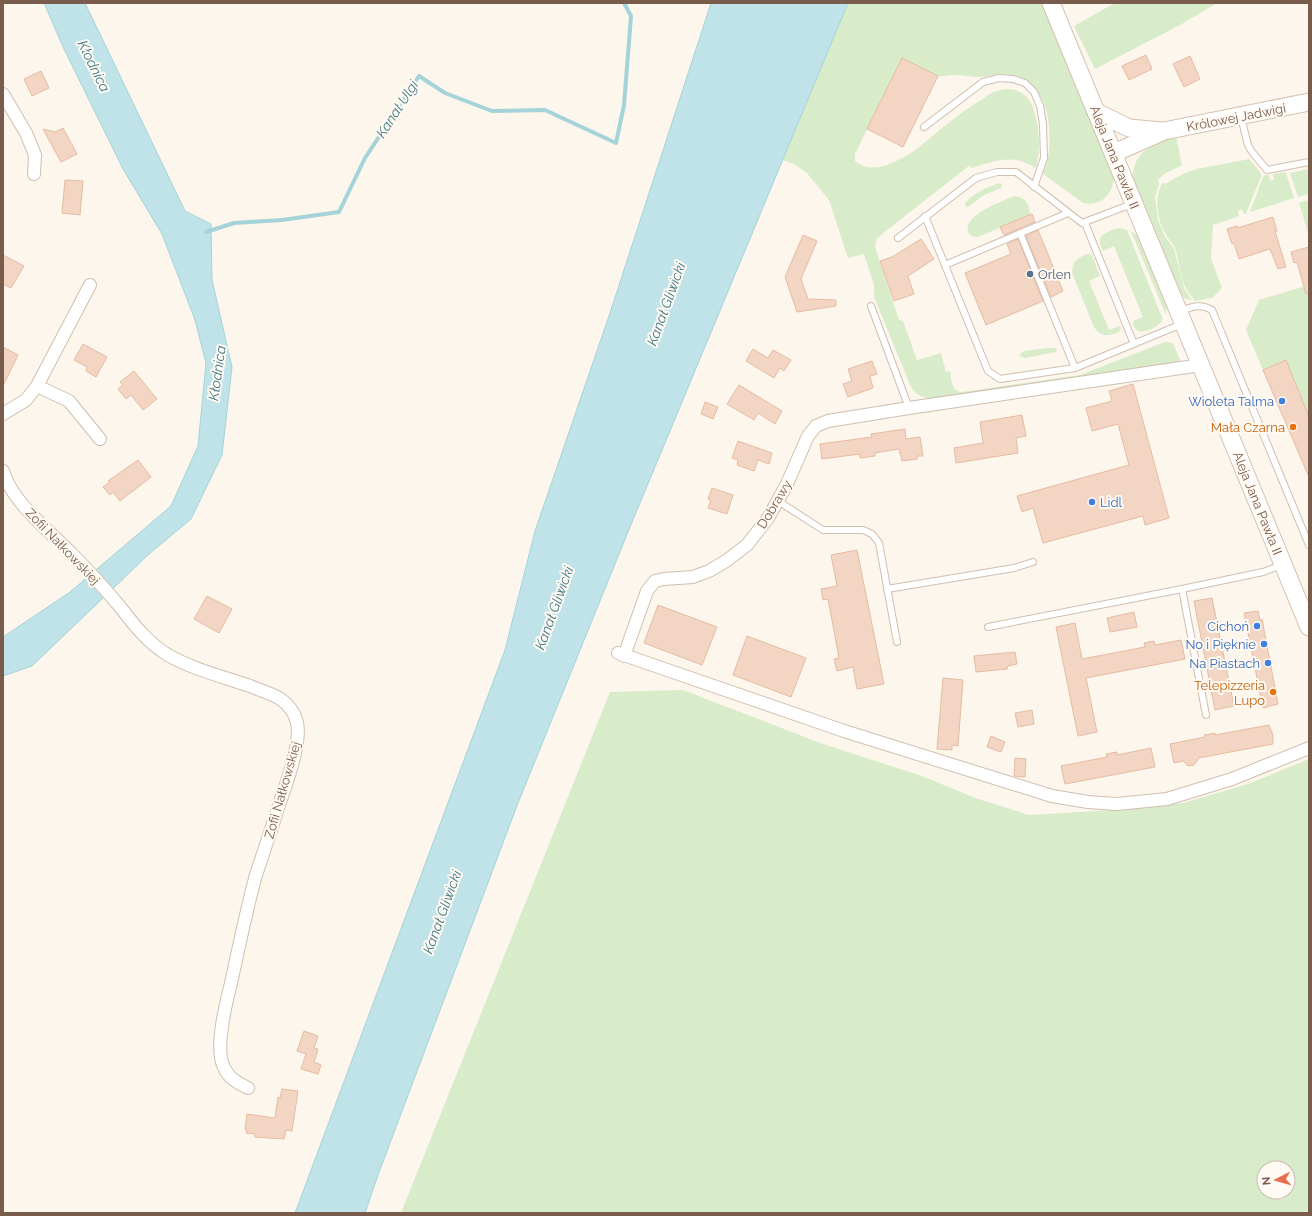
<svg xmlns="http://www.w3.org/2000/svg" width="1312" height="1216" font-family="Raleway,sans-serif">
<rect width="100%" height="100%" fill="#fdf6ec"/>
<g fill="#d8ecc9" fill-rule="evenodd">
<path d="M848 3H1042L1114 175C1114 193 1102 207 1083 203L1043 174C1051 155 1051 135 1047 114 1042 91 1027 73 1002 74 994 74 988 77 981 77 971 77 962 75 953 75 948 75 943 77 938 76 931 74 910 62 902 58L855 154V161C873 176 895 162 913 152 935 134 956 115 981 100 986 97 991 92 997 91 1013 86 1028 92 1033 108 1040 129 1041 147 1036 168 1011 153 997 161 971 168L970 165 877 238 875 247 899 320 903 321 917 360 941 353 946 372 950 371C952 380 951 391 962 392L1080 375 1165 342 1173 343 1180 360 1178 364 938 399C927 398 917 398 911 387L874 297V285L864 254 848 258 829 200 807 173 794 164 783 160Z"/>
<polygon points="1115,3 1217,3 1180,25 1095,69 1074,26"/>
<path d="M1176 136 1182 165 1164 174 1158 180 1159 184 1155 197 1158 220 1164 235 1174 249 1184 288 1192 301 1185 298 1179 292 1133 178C1132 152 1155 142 1176 136Z"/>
<path d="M1249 159 1261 173V177L1246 213 1244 214 1242 209 1238 211 1239 216 1213 225 1211 259 1222 288 1212 298 1194 301C1193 296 1188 293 1186 288 1179 276 1180 262 1175 249 1173 243 1168 239 1165 233 1157 221 1154 195 1163 182L1165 184 1183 174 1197 169Z"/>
<polygon points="1309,169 1309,194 1298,197 1290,173"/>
<polygon points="1285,172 1286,173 1294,198 1250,212 1263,177 1265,175 1269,175 1270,181 1274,180 1273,174"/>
<path d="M1001 183 1002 186 1001 188 982 196 968 207 965 206V203C974 193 988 186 1001 183Z"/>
<path d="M1014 196C1025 197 1030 204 1030 215L978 237C973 237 969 236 968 231 963 215 1003 201 1014 196Z"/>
<polygon points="1309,200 1309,229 1308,233 1299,203"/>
<path d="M1120 228 1127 230 1163 320C1157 329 1133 340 1133 321L1143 317 1114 246 1103 251 1100 244V238C1105 232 1113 229 1120 228Z"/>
<polygon points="1131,231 1140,238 1167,303 1166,315"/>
<path d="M1087 254 1092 255 1100 276 1089 281 1109 330 1120 326 1121 328 1119 332C1109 336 1101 338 1094 327L1073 275C1070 263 1077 258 1087 254Z"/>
<polygon points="1309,285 1309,417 1286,361 1263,370 1246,330 1259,300"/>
<polygon points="1047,348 1055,348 1057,350 1056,352 1025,358 1020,356 1020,354 1024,351"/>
<path d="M683 690 823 744 922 776 975 798 1029 815 1130 809 1183 803 1248 784 1309 759V1213H401L610 692ZM1264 1168H1288V1192H1264Z"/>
</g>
<g fill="#bfe3e8" stroke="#a5d3da">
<polygon points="44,3 85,3 185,211 211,224 212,280 232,367 222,455 191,519 149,554 32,666 3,676 3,637 70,592 171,506 198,446 206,363 195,320 162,234 123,169 64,49"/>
<polygon points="711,3 848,3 630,527 518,803 378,1175 365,1213 295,1213 505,650 535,531 609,316"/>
</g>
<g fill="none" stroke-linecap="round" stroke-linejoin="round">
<polyline stroke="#a5d3da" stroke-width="4" points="206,232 234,223 282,220 339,212 365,158 419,76 445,93 492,111 545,110 616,143 624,105 631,16 624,3"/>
</g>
<g fill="#f3d5c3" stroke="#e6bba3">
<polygon points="1146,55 1152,69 1129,80 1122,66"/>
<polygon points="1190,56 1200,79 1184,87 1173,64"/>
<polygon points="902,58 938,76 903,147 867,129"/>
<polygon points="41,71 49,88 32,96 24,79"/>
<polygon points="63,128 77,154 61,162 43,129 55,132"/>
<polygon points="65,180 83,181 80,215 62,213"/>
<polygon points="1032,214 1035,222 1004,235 1000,227"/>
<polygon points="1273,217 1277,231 1275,231 1286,267 1278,269 1270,249 1239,259 1234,243 1232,244 1227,229 1237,226 1237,228"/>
<polygon points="1038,230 1063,291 1051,297 1026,236"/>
<polygon points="803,235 817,241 801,279 808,299 836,300 836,306 797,312 785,277"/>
<polygon points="921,239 934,259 908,276 914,294 894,301 880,261 892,257"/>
<polygon points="1018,239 1043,301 986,325 965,273 1011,254 1007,244"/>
<polygon points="1309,247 1309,294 1306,294 1297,262 1294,263 1291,252"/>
<polygon points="3,255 24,266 11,288 3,284"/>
<polygon points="83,344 107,357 96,377 86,371 87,367 74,360"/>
<polygon points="3,347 18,355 3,386"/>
<polygon points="753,349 768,358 773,350 791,360 784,371 780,368 774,378 746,361"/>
<polygon points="1286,360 1309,417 1309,477 1263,370"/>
<polygon points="872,361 877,374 870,376 873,388 848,397 843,384 852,381 848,369"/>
<polygon points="134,371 157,399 143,410 131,395 126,399 118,389 123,385 120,382"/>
<polygon points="1133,384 1169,518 1145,525 1143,516 1043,543 1033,508 1022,512 1017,496 1129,465 1118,424 1092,431 1086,408 1112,401 1109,391"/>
<polygon points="739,385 782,411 775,424 758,413 754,420 727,404"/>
<polygon points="705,402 718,407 713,419 701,414"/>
<polygon points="1022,415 1026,436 1016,438 1018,453 956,463 954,448 983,443 980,422"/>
<polygon points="905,429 906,439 920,437 923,456 917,456 917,459 902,461 899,449 875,453 875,456 860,458 860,454 822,459 820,444 872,437 871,434"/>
<polygon points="738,441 772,453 769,464 758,460 754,471 737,465 738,460 732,458"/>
<polygon points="138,460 151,477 120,501 113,492 110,495 103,487 110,482 108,481"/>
<polygon points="712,488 733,495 727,514 708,508 711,500 708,499"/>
<polygon points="857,550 884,684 857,689 853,667 837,671 834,659 839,658 828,599 823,600 821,589 837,586 831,555"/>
<polygon points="207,596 232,609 219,633 194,619"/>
<polygon points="1212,598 1234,706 1215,710 1194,601"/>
<polygon points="658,605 717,627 702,665 644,643"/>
<polygon points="1258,611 1260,620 1262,619 1278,704 1263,708 1244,613"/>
<polygon points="1134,612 1137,627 1110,632 1107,618"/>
<polygon points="1075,623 1082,659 1145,647 1144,643 1154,641 1155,645 1181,640 1185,659 1086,678 1097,732 1078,736 1056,627"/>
<polygon points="747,636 806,658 791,697 733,675"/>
<polygon points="1015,652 1017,664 1008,666 1007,669 976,672 974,656"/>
<polygon points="943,678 963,680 958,746 952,745 952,750 937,749"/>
<polygon points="1032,710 1034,724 1018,727 1015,713"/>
<polygon points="1269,725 1273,735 1273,744 1199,758 1194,765 1188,766 1183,761 1174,763 1170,744 1205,737 1204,735 1215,733 1215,735"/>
<polygon points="991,736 1005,742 1001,752 987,747"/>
<polygon points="1151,748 1155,767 1065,784 1061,766 1107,757 1106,754 1117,752 1117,755"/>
<polygon points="1015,758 1026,759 1025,777 1014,776"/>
<polygon points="304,1031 318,1036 314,1048 318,1049 314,1062 321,1065 318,1074 301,1069 306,1054 297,1051"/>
<polygon points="282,1089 298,1091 292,1131 286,1130 284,1139 255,1137 255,1134 246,1133 247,1130 245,1129 247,1114 275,1118 278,1097 280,1098"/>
</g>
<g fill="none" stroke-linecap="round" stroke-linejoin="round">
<g stroke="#d1beb0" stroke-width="8">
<g id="lane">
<polyline points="1241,117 1248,145 1252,152 1267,170 1309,162"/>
<polyline points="924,127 983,82 999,78 1013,79 1025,83 1034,92 1040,106 1043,124 1044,158 1034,187"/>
<polyline points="925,216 988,371 1000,379 1075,368 1182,324"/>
<polyline points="1085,223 1134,344"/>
<polyline points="1020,233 1075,368"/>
<polyline points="898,238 976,178 997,172 1016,172 1082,223 1132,204"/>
<polyline points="945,265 1068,213"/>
<polyline points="871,306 909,408"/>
<path d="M1180 311C1192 307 1200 303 1212 310L1309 545"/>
<polyline points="778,501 823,530 863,530 872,534 879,543 897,642"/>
<polyline points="887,589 1014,568 1033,562"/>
<polyline points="1182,589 1206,715"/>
<polyline points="988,627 1182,589 1263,572 1282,565"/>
</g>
</g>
<g stroke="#d1beb0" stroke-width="14">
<g id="street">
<polyline points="3,94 26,133 35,155 34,174"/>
<polyline points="37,386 69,401 100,439"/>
<polyline points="3,414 26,400 37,386 90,285"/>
<path d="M3 471C13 504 50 531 73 555 90 572 106 590 121 608 135 626 148 643 168 655 192 669 224 677 250 686 259 690 270 693 279 698 288 704 295 713 297 723 302 744 284 790 277 811 270 833 263 854 256 875 246 911 239 947 231 983 226 1003 215 1046 223 1065 228 1078 236 1082 248 1088"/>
<polyline points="618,653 844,731 1052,796 1088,802 1117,804 1167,799 1232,779 1309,748"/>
<polyline points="624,656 647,591 655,581 664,579 693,577 709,571 726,561 747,545 768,518 786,486 808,436 816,426 828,421 909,408 1201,365"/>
</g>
</g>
<g stroke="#d6c0b0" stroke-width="19">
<g id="secondary">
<polyline points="1051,3 1309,627"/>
<polyline points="1096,112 1129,128 1162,131"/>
<polyline points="1114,153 1164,131 1309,102"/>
</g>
</g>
<use href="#lane" stroke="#fff" stroke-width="6"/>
<use href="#street" stroke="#fff" stroke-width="12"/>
<use href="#secondary" stroke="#fff" stroke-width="17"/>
</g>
<circle fill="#5c6f8a" stroke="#fffaf3" stroke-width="1.5" cx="1030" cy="274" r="4"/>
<g fill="#3f7fe0" stroke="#fffaf3" stroke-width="1.5">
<circle cx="1282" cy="401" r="4"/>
<circle cx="1092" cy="502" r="4"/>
<circle cx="1257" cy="626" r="4"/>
<circle cx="1264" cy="644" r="4"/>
<circle cx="1268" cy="663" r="4"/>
</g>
<g fill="#e8710a" stroke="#fffaf3" stroke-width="1.5">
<circle cx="1293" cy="427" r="4"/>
<circle cx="1273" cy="692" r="4"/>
</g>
<g text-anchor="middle" stroke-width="4" stroke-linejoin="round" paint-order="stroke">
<g font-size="13" fill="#7a5c4d" stroke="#fffaf3">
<text transform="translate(1236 117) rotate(-11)" y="5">Królowej Jadwigi</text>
<text transform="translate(1115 157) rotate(68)" y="5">Aleja Jana Pawła II</text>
<text transform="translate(1258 503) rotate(68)" y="5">Aleja Jana Pawła II</text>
<text transform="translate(774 504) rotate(-59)" y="5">Dobrawy</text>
<text transform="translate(63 546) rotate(46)" y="5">Zofii Nałkowskiej</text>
<text transform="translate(282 790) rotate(-74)" y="5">Zofii Nałkowskiej</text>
</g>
<g font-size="13" fill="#4e5e75" stroke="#fffaf3" text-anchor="start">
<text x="1038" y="279">Orlen</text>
</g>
<g font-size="13" fill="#366cbe" stroke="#fffaf3" text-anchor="end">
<text x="1274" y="406">Wioleta Talma</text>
<text x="1100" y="507" text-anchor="start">Lidl</text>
<text x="1249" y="631">Cichoń</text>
<text x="1256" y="649">No i Pięknie</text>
<text x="1260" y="668">Na Piastach</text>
</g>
<g font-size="13" fill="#c56008" stroke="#fffaf3" text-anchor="end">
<text x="1285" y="432">Mała Czarna</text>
<text x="1265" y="690">Telepizzeria<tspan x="1265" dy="15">Lupo</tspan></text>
</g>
<g font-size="14" font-style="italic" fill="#437c86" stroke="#fffaf3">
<text transform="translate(94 66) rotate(64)" y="5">Kłodnica</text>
<text transform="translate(397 109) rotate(-57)" y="5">Kanał Ulgi</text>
<text transform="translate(666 304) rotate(-70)" y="5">Kanał Gliwicki</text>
<text transform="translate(217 373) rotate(-82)" y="5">Kłodnica</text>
<text transform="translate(554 608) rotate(-70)" y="5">Kanał Gliwicki</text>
<text transform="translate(442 912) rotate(-70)" y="5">Kanał Gliwicki</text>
</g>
</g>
<rect width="1312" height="1216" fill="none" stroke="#7a5c4d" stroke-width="8"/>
<g transform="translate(1276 1180) rotate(264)"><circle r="19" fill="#fffaf3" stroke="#cabbb1"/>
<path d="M0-3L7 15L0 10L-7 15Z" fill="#e76f51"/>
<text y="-6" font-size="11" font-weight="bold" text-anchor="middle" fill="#7a5c4d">N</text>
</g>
</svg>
